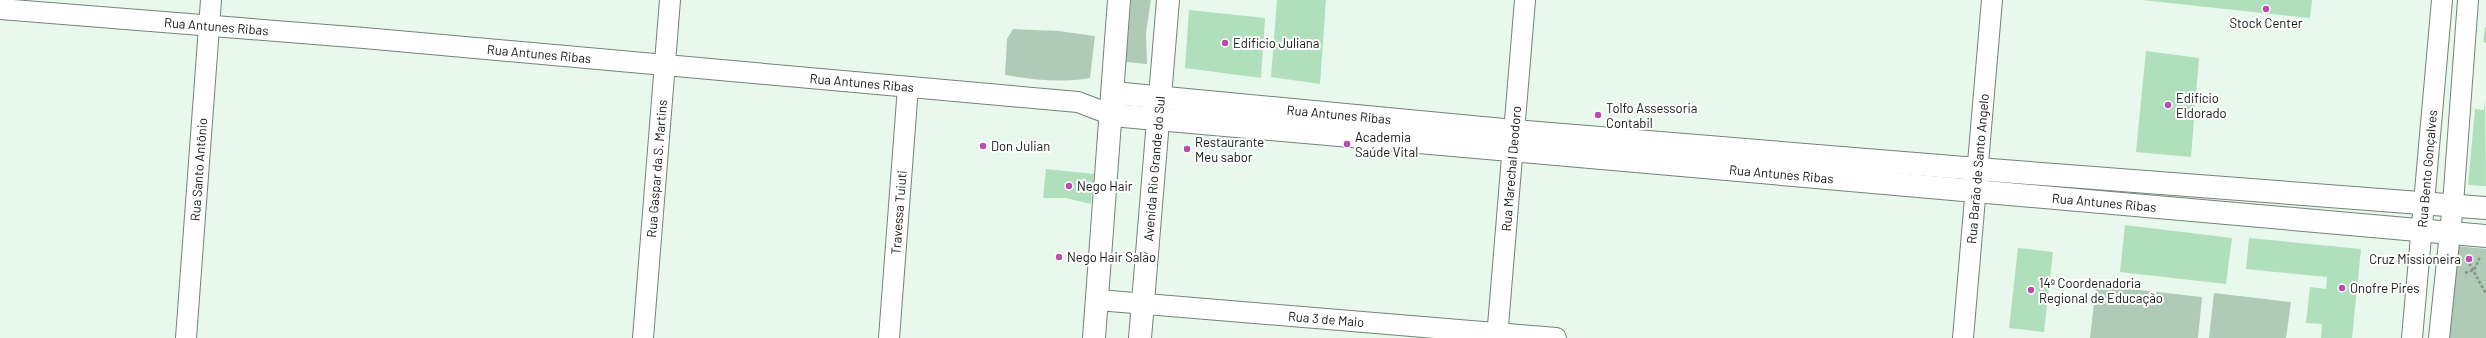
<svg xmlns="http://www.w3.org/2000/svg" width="2486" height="338" font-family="Barlow,sans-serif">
<rect width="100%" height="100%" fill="#e9f8ec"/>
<g fill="#afcbb6">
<polygon points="1131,0 1151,0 1146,33 1147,64 1126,62"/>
<path d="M1013 29 1059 31 1095 36 1090 78C1061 83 1034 80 1005 75L1007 39Z"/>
<polygon points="2457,246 2486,249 2486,338 2448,338"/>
<polygon points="2096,285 2202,297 2198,338 2090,338"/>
<polygon points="2214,293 2291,302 2286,338 2209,338"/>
</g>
<g fill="#afdfbb">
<polygon points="1277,0 1326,0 1320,84 1271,77"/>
<polygon points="2142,0 2312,0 2310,18"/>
<polygon points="1189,10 1265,18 1261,78 1185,68"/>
<polygon points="2485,27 2486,27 2486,43 2483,42"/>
<polygon points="2146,51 2199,58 2191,157 2136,152"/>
<polygon points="2485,99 2486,186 2468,185 2475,109 2484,110"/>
<polygon points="1046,169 1094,174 1091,204 1066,198 1043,198"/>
<polygon points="2125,225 2232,238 2226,284 2120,272"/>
<polygon points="2249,238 2361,249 2352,338 2321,338 2322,324 2306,323 2310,287 2326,289 2327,277 2246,269"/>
<polygon points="2018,248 2053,252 2044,332 2009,328"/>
</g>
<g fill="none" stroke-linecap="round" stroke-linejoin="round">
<g stroke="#748277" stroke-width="22">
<g id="minor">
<path id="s1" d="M0 9 364 38 1078 102 1112 115"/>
<path id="s2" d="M1098 300 1556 338"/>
<path id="s3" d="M186 338 211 0"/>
<path id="s4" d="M643 338 670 0"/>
<path id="s5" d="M889 338 908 87"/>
<path id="s6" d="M1497 338 1525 0"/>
<path id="s7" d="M1963 338 1992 0"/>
<path id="s8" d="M2412 338 2442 0"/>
<polyline points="2439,338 2453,204 2468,0"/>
</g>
</g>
<g stroke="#748277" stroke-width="24">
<g id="tertiary">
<path id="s9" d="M1113 93 1514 131 1977 169 2486 208"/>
<path id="s10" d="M1112 115 2486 236"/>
</g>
</g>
<g stroke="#748277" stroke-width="24">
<g id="secondary">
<polyline points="1094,338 1119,0"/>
<path id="s11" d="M1140 338 1168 0"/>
</g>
</g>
<g stroke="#879289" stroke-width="2.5" stroke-dasharray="3 2" stroke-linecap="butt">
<polyline points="2467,259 2486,294"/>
<polyline points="2465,273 2474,270 2480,257"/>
</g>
<use href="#minor" stroke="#fff" stroke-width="20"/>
<use href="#tertiary" stroke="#fff" stroke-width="22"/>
<use href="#secondary" stroke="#fff" stroke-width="22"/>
</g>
<g fill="#b94cac" stroke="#fff" stroke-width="1.5">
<circle cx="2266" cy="9" r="4"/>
<circle cx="1225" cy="43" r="4"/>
<circle cx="2168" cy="105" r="4"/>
<circle cx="1598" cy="115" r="4"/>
<circle cx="1347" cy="144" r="4"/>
<circle cx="983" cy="146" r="4"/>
<circle cx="1187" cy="149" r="4"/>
<circle cx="1069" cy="186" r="4"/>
<circle cx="1059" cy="257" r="4"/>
<circle cx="2469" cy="259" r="4"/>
<circle cx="2342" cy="288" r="4"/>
<circle cx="2031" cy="290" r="4"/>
</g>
<g text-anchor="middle" stroke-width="4" stroke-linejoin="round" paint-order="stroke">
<g font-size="13" fill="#131814" stroke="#fff" text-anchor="start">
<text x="2266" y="28" text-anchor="middle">Stock Center</text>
<text x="1233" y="48">Edifício Juliana</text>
<text x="2176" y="103">Edifício<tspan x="2176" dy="15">Eldorado</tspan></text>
<text x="1606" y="113">Tolfo Assessoria<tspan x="1606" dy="15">Contabil</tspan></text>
<text x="1355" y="142">Academia<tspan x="1355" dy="15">Saúde Vital</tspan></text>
<text x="1195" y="147">Restaurante<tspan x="1195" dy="15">Meu sabor</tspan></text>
<text x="991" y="151">Don Julian</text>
<text x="1077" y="191">Nego Hair</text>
<text x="1067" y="262">Nego Hair Salão</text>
<text x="2461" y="264" text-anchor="end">Cruz Missioneira</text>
<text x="2039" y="288">14ª Coordenadoria<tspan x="2039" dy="15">Regional de Educação</tspan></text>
<text x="2350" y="293">Onofre Pires</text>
</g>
<g font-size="13" fill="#131814" stroke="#fff">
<text dy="5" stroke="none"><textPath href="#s1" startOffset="217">Rua Antunes Ribas</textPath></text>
<text dy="5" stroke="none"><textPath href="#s1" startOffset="541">Rua Antunes Ribas</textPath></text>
<text dy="5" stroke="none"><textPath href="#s1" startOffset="865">Rua Antunes Ribas</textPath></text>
<text dy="5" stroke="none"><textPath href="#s9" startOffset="227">Rua Antunes Ribas</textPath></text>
<text dy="5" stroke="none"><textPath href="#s3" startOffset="169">Rua Santo Antônio</textPath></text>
<text dy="5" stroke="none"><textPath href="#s4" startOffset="170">Rua Gaspar da S. Martins</textPath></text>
<text dy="5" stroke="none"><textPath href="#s11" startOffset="170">Avenida Rio Grande do Sul</textPath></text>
<text dy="5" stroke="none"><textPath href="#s6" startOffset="170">Rua Marechal Deodoro</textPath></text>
<text dy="5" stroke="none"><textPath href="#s7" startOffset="170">Rua Barão de Santo Angelo</textPath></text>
<text dy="5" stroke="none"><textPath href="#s8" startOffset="170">Rua Bento Gonçalves</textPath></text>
<text dy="5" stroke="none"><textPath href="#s10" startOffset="672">Rua Antunes Ribas</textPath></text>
<text dy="5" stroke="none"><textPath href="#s10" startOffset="996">Rua Antunes Ribas</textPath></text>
<text dy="5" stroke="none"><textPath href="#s5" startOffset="126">Travessa Tuiuti</textPath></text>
<text dy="5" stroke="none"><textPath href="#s2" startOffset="229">Rua 3 de Maio</textPath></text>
</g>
</g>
</svg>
